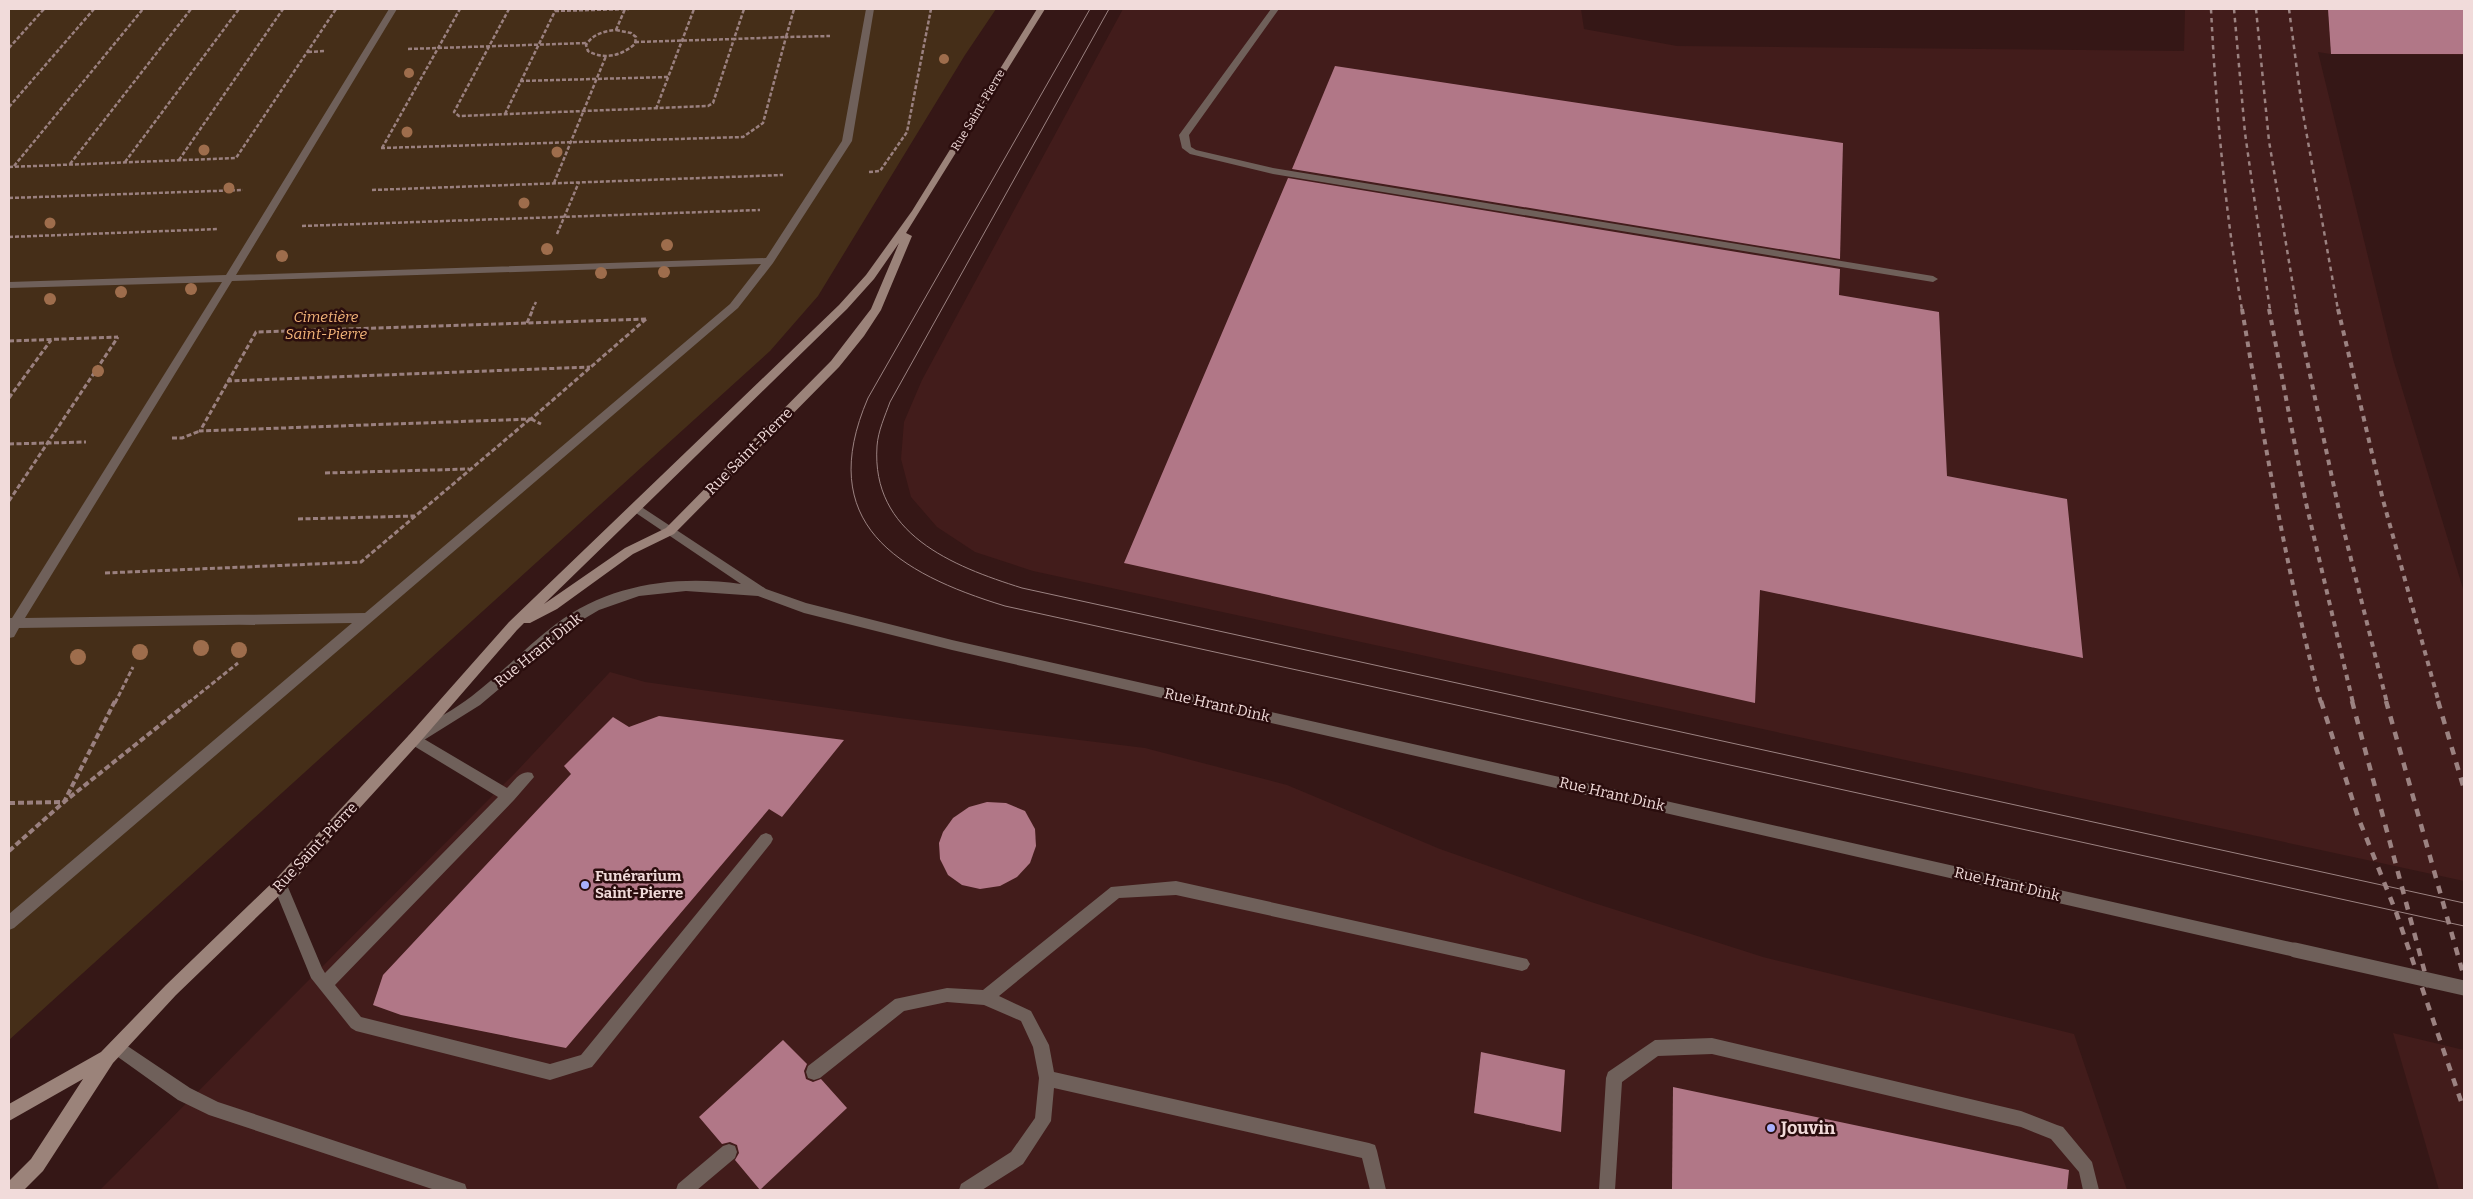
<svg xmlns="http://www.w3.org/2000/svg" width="2473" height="1199" font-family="Bitter,serif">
<rect width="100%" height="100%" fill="#351716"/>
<g fill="#421c1b">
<polygon points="1123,9 1581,9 1584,29 1677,46 2184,51 2185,9 2464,9 2464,55 2330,54 2318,52 2393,359 2464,592 2464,881 1033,571 975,552 937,527 911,497 901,459 904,422 922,380"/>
<polygon points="610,672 645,682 900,718 1145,748 1287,785 1440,849 1588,901 1763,957 2074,1034 2127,1190 100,1190 517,771"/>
<polygon points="2393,1033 2464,1050 2464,1190 2439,1190"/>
</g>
<polygon fill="#452e18" points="9,9 996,9 965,55 818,296 770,351 9,1040"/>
<g fill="#b17787">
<polygon points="2328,9 2464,9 2464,54 2331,54"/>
<polygon points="1335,66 1843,143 1840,259 1292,169"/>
<polygon points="1288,178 1840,269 1839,295 1939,312 1947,476 2067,499 2083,658 1760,590 1755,703 1124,563"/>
<polygon points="659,716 844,740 782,817 769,809 566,1048 401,1015 373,1005 383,975 571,774 564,766 613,717 629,727"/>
<polygon points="987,802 1006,803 1025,811 1035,829 1036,846 1030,863 1017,877 1000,886 980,889 962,885 948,875 940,859 939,843 943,832 953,818 969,807"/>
<polygon points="783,1040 807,1064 804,1071 806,1079 813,1082 821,1079 847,1108 760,1190 735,1160 739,1153 737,1145 730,1142 722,1144 699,1117"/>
<polygon points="1481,1052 1565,1070 1561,1132 1474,1113"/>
<polygon points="1673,1087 2069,1170 2067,1190 1672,1190"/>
</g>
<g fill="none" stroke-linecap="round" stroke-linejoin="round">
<g stroke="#9a807f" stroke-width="2.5" stroke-dasharray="4 2" stroke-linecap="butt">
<polyline points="509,9 454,112 459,116 708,106 713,103 734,39 786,37 794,9"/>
<polyline points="555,11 629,9"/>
<path d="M616 30 631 33 636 37 635 44C621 56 604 60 588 51L586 45C593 34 604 31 616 30Z"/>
<polyline points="616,30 625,9"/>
<polyline points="635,42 734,39 744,9"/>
<polyline points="9,48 44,9"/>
<polyline points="408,49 587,43"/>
<polyline points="308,52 326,51"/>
<polyline points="520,81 668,77"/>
<polyline points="9,107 94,9"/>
<polyline points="656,109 694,9"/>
<polyline points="505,114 556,9"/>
<polyline points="381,148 743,137 763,123 786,37 830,36"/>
<polyline points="382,148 460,9"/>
<polyline points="179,160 283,9"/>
<polyline points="125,162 239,9"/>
<polyline points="70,164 191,9"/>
<polyline points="14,166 143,9"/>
<polyline points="9,167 236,158 336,9"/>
<polyline points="869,172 880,171 907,132 931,9"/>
<polyline points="554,183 606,56"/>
<polyline points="372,190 783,175"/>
<polyline points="9,198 243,190"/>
<polyline points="302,226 760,210"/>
<polyline points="557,234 579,182"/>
<polyline points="9,237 218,229"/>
<polyline points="532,310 536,302"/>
</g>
<g stroke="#9a807f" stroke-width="3" stroke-dasharray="5 2.5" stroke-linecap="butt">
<polygon points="646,319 531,419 200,431 256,332"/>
<polyline points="527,323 533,309"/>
<polyline points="9,341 118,337"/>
<polyline points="227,381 590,367"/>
<polyline points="9,398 51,340"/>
<polyline points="531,419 541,424"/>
<polyline points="172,438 182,438 200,431"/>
<polyline points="9,444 86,442"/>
<polyline points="325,473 469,469"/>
<polyline points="9,501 118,337"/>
<polyline points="298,519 415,516"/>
<polyline points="105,573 361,562 530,419"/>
<polyline points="115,703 133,667"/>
<polyline points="188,703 238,663"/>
</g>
<g stroke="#9a807f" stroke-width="4" stroke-dasharray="6 3" stroke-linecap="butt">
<polyline points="9,803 64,802 115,701"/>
<polyline points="9,851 64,802 190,701"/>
</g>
<g fill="#6f605a" fill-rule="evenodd">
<path d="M389 9H397L236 275 766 258 842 141 866 9H874L852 141 773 263 738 308 14 928 9 930V914L352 623 19 628 14 637 9 638V618H12L222 282 9 288V282L226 275ZM761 264 730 304 365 613 25 618 232 281Z"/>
<polygon points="1271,9 1279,9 1189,135 1191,147 1196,150 1273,168 1933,276 1938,279 1933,282 1273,174 1190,154 1182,148 1179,135"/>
<path d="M414 733 507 788C514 781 521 769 532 773L534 777 514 800 335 985 361 1017 550 1064 581 1055 761 835 766 833 771 835 773 839 771 843 592 1067 550 1080 356 1031 351 1028 311 978 273 885 275 880 280 878 285 880 322 968 325 973 498 797 409 743 407 739 409 735Z"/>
<polygon points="1176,881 1527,959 1530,964 1527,969 1522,971 1176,895 1119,898 999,996 1031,1011 1049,1045 1054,1072 1369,1143 1375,1145 1377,1151 1386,1190 1370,1190 1362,1158 1054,1088 1051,1121 1023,1164 982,1190 959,1190 961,1184 1011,1152 1035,1118 1039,1078 1033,1047 1021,1021 984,1005 947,1002 904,1011 820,1078 814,1080 808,1078 806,1072 808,1066 895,999 947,988 983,990 1111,887"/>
<polygon points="1712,1038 2021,1111 2057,1125 2063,1127 2092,1162 2099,1190 2083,1190 2079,1172 2051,1139 2021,1127 1712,1054 1658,1056 1622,1082 1615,1190 1599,1190 1606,1078 1608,1072 1655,1040"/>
<polygon points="117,1039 190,1088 218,1102 459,1182 465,1184 467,1190 435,1190 209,1115 178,1100 111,1052 109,1047 111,1042"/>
<polygon points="729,1144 735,1146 737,1152 735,1158 697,1190 676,1190 678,1184 723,1146"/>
</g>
<path fill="#6f605a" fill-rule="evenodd" d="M637 504 766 589 806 603 952 640 2295 943 2300 945 2302 950 2300 955 2295 957 952 650 804 613 758 596 686 591 639 596 599 610 577 623 480 705 424 740 419 742 414 740 412 736 414 732C434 720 454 710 472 696 502 673 527 646 556 624 609 584 676 575 741 584L633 511 631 508Z"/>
<path fill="#9b837a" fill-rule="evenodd" d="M1037 9H1045L906 233 912 236 881 310 864 336 839 367 674 534 633 554 557 609 530 623H524L517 630 419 743 285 890 176 995 113 1063 43 1171 24 1190H9V1181L31 1159 83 1079 9 1121V1104L101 1052 166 985 275 880 409 735 509 622 839 305 866 275 912 211ZM899 243 871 309 831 361 666 528 625 548 544 604 847 309 874 279Z"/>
<g stroke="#9b8281" stroke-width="1">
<path d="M1090 9 868 398C814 523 897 573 1005 606L2464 926"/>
<path d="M1109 9 890 402C885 416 878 431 877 446 871 534 952 566 1022 588L2464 903"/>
</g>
<g stroke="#9b8281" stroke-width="2.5" stroke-dasharray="4.5 4.5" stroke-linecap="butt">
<path d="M2211 9C2216 110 2225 210 2242 310"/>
<polyline points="2234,9 2245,133 2270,310"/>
<polyline points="2256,9 2269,141 2297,310"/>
<polyline points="2289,9 2302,108 2338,310"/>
</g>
<g stroke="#9b8281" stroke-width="4" stroke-dasharray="5.5 5.5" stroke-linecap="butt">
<path d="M2242 309C2264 441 2287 573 2321 703"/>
<polyline points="2269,309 2306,503 2353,703"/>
<polyline points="2296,309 2340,515 2387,703"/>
<polyline points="2338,309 2383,500 2439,703"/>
</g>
<g stroke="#9b8281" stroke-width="4.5" stroke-dasharray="8 8" stroke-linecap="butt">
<polyline points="2321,701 2358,817 2396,912 2463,1107"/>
<polyline points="2352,701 2429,988"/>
<polyline points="2386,701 2464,977"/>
<polyline points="2438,701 2464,789"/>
</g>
<polyline stroke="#6f605a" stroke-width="15" points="2295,950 2464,988"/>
</g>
<g fill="#9e6d4c">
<circle cx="944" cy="59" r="5"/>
<circle cx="409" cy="73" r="5"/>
<circle cx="407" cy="132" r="5.5"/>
<circle cx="204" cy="150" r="5.5"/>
<circle cx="557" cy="152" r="5.5"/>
<circle cx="229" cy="188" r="5.5"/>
<circle cx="524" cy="203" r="5.5"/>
<circle cx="50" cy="223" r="5.5"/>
<circle cx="667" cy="245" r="6"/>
<circle cx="547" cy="249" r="6"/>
<circle cx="282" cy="256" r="6"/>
<circle cx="664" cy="272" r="6"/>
<circle cx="601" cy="273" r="6"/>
<circle cx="191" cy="289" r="6"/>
<circle cx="121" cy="292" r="6"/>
<circle cx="50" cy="299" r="6"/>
<circle cx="98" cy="371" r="6"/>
<circle cx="201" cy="648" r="8"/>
<circle cx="239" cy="650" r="8"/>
<circle cx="140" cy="652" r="8"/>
<circle cx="78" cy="657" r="8"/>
</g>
<g fill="#a9b0fc" stroke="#2a0d0d" stroke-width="2">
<circle cx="585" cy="885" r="5"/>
<circle cx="1771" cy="1128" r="5"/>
</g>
<g text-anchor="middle" stroke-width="5" stroke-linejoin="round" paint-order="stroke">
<g font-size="12" fill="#f1dbda" stroke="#2a0d0d">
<text transform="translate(978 110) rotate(-59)" y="4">Rue Saint-Pierre</text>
</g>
<g font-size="15" font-style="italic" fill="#f3b479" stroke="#2a0d0d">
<text x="326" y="322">Cimetière<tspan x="326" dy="17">Saint-Pierre</tspan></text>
</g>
<g font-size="15" fill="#f1dbda" stroke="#2a0d0d">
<text transform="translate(749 451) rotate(-45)" y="5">Rue Saint-Pierre</text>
<text transform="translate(538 650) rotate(-39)" y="5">Rue Hrant Dink</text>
<text transform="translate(1217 705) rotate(13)" y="5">Rue Hrant Dink</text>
<text transform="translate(1612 794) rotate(13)" y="5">Rue Hrant Dink</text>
<text transform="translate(315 847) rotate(-47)" y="5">Rue Saint-Pierre</text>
<text transform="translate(2007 884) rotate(13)" y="5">Rue Hrant Dink</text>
</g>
<g font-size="15" font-weight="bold" fill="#f1dbda" stroke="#2a0d0d" text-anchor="start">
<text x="595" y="881">Funérarium<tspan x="595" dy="17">Saint-Pierre</tspan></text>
</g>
<g font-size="18" font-weight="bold" fill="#f1dbda" stroke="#2a0d0d" text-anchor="start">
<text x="1781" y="1134">Jouvin</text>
</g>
</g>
<rect width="2473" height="1199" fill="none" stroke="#f1dbda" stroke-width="20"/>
</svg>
